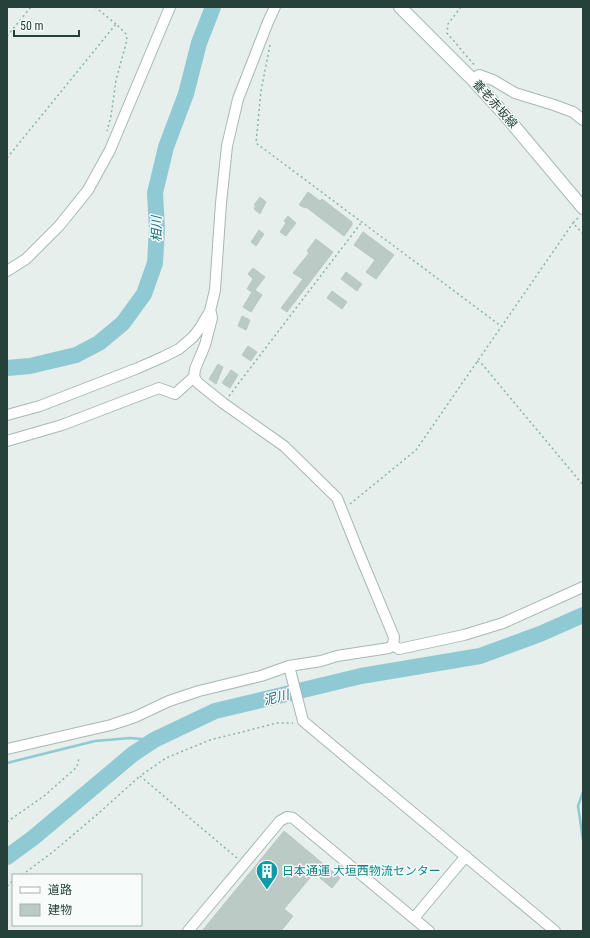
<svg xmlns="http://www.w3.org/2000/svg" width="590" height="938" font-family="'Roboto Condensed','Noto Sans JP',sans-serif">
<rect width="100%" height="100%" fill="#e6efeb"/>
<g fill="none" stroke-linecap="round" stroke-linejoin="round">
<g stroke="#8ec9d4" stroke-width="2.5">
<polyline points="7,763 95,741 130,738 154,740"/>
<polyline points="583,792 578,806 583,840"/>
</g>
<g stroke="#8ec9d4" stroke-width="16">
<polyline points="7,368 30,366 76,355 99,343 123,323 144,294 155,263 157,229 155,193 166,147 186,94 199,43 213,7"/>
<polyline points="7,857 33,838 133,754 154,740 215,711 361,676 480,656 540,634 583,615"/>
</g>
</g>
<g fill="#bbcac4" stroke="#b8c9c2">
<polygon points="308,192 320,201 322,199 352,222 352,225 344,236 306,207 305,208 299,205"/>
<polygon points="260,197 266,202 260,214 254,209 256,206 254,205"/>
<polygon points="288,216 296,223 286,236 280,232 286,223 284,221"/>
<polygon points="259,230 264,234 256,246 251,242"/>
<polygon points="363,232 394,255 376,279 366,272 375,260 354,245"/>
<polygon points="316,239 333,252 287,312 281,308 303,279 293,273 309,253 307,251"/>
<polygon points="253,268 265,277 255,290 262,295 251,312 243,307 252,292 247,289 253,279 248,274"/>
<polygon points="346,272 362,284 357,291 341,279"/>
<polygon points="332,291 347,302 342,309 327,298"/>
<polygon points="242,316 250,320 246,330 238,326"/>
<polygon points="248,346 257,352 251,361 242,355"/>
<polygon points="218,364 223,367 216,384 209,379"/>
<polygon points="231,370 238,375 230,388 222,383"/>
<polygon points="284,831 340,878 332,888 314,873 284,909 293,916 281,931 202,931"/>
</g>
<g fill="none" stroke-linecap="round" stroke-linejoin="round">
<g stroke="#a8b8b2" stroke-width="12">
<g id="street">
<polyline points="472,79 479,75 493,80 515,93 554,105 573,112 583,120"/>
<polyline points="7,271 26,259 59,226 88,190 110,150 170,7"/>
<polyline points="194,377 198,383 223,403 284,446 337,498 359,553 394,637 393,645"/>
<polyline points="7,415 40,406 138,368 163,357 179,349 193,337 200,328 210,311 215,290 221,203 227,146 238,99 268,22 275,7"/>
<polyline points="7,441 62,425 159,388 175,394 194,377 195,369 205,345 212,318 211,313"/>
<polyline points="393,645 399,649 464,635 503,623 583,587"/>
<polyline points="289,666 303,721 555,931"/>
<polyline points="7,749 111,725 135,717 169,701 199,691 261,676 289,666 321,661 337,656 389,648 393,645"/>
<polyline points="414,918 466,856"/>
<polyline points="188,931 280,821 287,817 293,818 429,931"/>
</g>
</g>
<g stroke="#a4bbb3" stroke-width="14">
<polyline id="secondary" points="400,7 472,79 505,115 583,208"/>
</g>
<g stroke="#86b3a5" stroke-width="1.5" stroke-dasharray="2 3" stroke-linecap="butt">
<polyline points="95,7 116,24"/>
<polyline points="461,7 448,24 447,33 476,67"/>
<polyline points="7,36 31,7"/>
<polyline points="270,45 261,91 256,143 501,326"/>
<polyline points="7,158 116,24 126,34 127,40 116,80 111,116 107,131"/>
<polyline points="578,218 573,223 583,234"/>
<polyline points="477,361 482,364 583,485"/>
<polyline points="229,396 361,223"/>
<polyline points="350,504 416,450 573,223"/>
<polyline points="7,822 44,796 77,767 79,758"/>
<polyline points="237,858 140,776 166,758 210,740 277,723 293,723"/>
<polyline points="22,875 54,851 100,812 140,776"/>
<polyline points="7,886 13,881"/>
</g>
<use href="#street" stroke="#fff" stroke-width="10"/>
<use href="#secondary" stroke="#fff" stroke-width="12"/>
</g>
<defs>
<g id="building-pin" transform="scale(1.15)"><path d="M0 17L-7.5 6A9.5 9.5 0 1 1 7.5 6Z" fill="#0f9aa8" stroke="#f7fbf9"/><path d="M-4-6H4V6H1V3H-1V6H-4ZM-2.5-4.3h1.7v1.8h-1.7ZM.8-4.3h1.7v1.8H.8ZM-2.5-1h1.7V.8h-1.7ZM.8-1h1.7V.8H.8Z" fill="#fff"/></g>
</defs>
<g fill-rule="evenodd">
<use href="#building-pin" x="267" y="871"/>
</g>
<g text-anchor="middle" stroke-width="3" stroke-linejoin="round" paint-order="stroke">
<g font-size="12" fill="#24423a" stroke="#f7fbf9">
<text transform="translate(495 104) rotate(48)" y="4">養老赤坂線</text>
</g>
<g font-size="12" fill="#0d838f" stroke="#f7fbf9" text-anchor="start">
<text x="282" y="875">日本通運 大垣西物流センター</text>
</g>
<g font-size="13" font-style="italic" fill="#1c6f80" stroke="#f7fbf9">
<text transform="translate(156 229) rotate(-90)" y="5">相川</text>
<text transform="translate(276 697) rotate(-14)" y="5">泥川</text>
</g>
</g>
<rect width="590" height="938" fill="none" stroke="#24423a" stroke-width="16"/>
<rect x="12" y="874" width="130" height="52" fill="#f7fbf9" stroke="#a3b1ad"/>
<rect x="20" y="887" width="20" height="6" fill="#ffffff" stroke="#a3b1ad"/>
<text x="48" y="894" font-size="12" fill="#24423a">道路</text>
<rect x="20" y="904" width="20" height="12" fill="#bbcac4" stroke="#a3b1ad"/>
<text x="48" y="914" font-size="12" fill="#24423a">建物</text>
<path d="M14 30v6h65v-6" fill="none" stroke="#24423a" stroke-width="2"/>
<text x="20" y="30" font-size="12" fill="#24423a" stroke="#f7fbf9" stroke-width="3" paint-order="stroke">50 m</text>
</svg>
